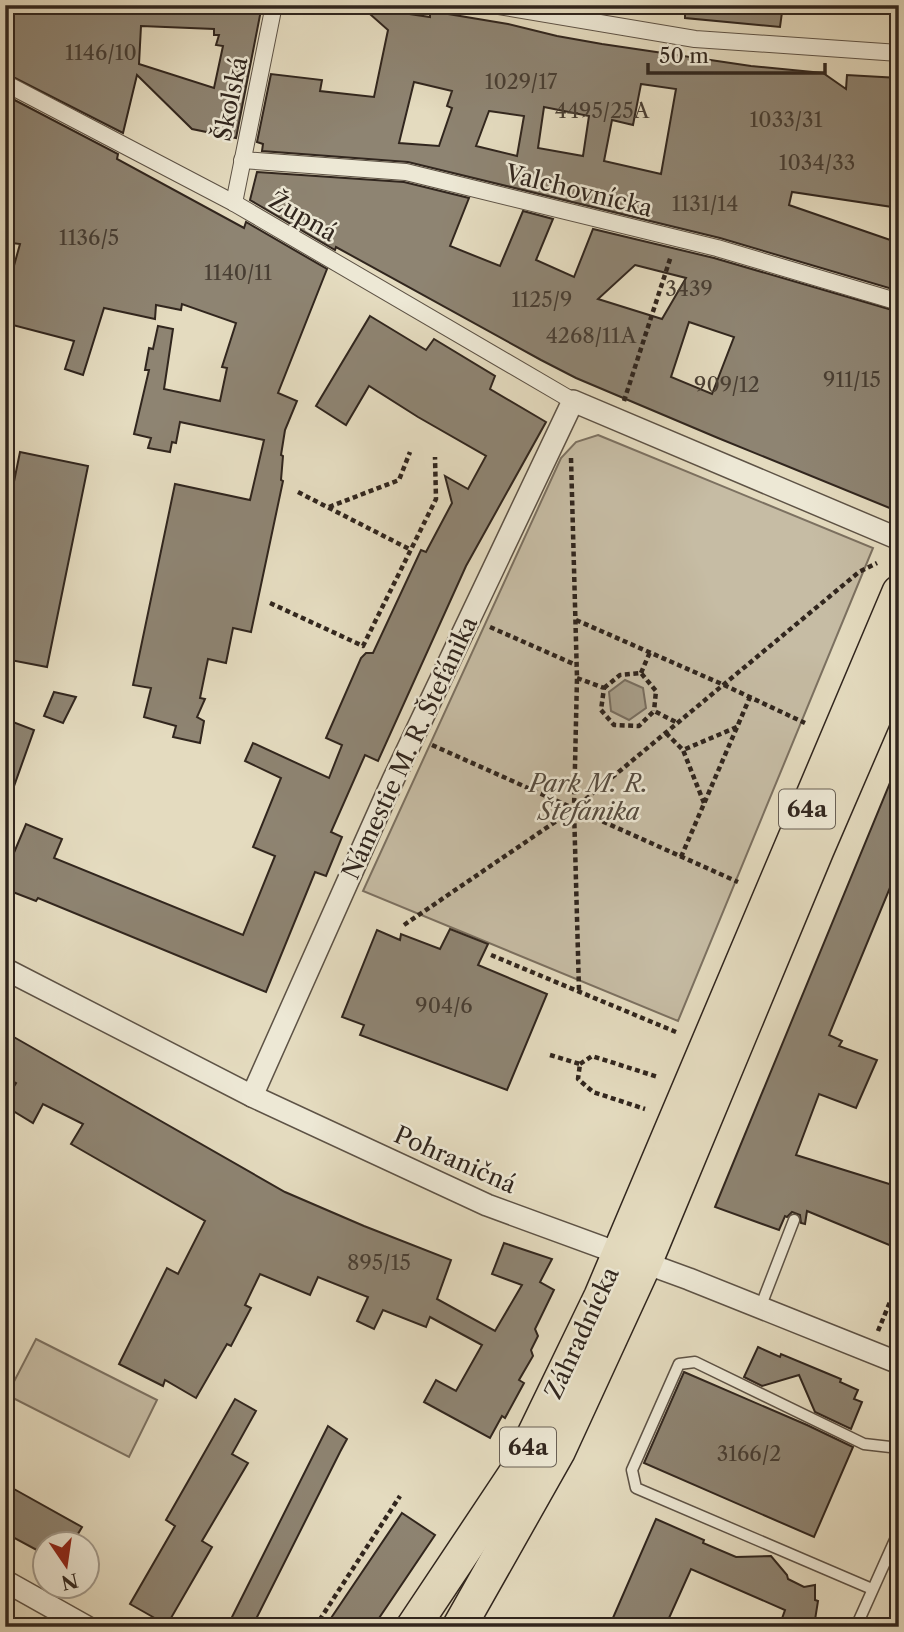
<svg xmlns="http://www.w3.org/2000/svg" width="904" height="1632" font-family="'Libre Caslon Text',serif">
<rect width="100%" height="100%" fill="#e4dbbf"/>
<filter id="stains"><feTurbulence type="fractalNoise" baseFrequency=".00286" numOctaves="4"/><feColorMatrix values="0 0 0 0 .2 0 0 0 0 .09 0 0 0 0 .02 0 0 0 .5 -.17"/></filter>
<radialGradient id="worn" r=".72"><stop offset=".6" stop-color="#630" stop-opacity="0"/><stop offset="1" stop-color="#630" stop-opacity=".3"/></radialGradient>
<g fill="#c6bca4" stroke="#7c7161" stroke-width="2">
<polygon points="598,435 873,548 678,1021 363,891 561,458 576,442"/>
<polygon points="36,1339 157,1400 129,1457 7,1395"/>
</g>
<polygon fill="#a79d88" stroke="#786d5e" stroke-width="2" points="625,680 643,688 646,708 629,720 611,711 609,692"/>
<g fill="#8e8472" stroke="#31261e" stroke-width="2" fill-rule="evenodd">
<path d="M5 5H262L236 138 192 129 137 75 123 133 5 73ZM141 26 214 29V35H219L216 45 223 46 214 88 139 64Z"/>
<polygon points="685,5 783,5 780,27 685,18"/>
<path d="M362 7 430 17V11L508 24 557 36 602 44 751 66 823 73 846 89 847 75 899 78V208L792 192 789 205 899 243V291L720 238 408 162 262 151 263 144 257 142 271 74 322 80 320 91 374 97 388 30ZM414 82 452 91 447 106 452 108 439 146 399 143ZM641 84 676 89 661 174 604 161 612 120 633 125ZM544 107 589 116 583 156 538 148ZM489 111 524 116 517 156 476 146Z"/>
<polygon points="5,95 118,154 117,159 244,228 246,222 327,269 278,393 297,401 285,430 281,455 283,456 281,480 283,481 251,632 233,628 226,663 208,659 200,698 205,699 197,717 204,721 200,743 173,737 176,726 144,717 151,688 133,685 175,484 250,500 264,440 180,422 176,443 172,442 170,452 148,448 151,438 134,434 149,370 145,370 149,348 153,349 158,326 173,329 164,389 220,401 227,368 222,367 236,323 182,304 181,310 156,305 155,319 104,308 83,375 65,369 74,341 5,323 5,298 20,244 5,242"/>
<path d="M257 172 404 182 469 198 450 246 500 266 523 211 553 219 536 260 574 277 593 229 714 258 899 312V486L892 509 718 438 576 378 541 360 336 247 335 250 250 200ZM635 265 686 278 662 319 598 299ZM689 322 734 337 712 394 671 377Z"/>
<polygon points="370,316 426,350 434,339 495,376 490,389 546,422 466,566 378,761 365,755 331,832 342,837 326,876 315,872 266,992 38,898 36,901 5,889 5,874 26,824 62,839 54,858 243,935 275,856 253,847 281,778 245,761 253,743 329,778 342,745 326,738 361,658 366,653 373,653 421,550 426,552 452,503 445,476 468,489 486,456 418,417 369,386 346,425 316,406"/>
<polygon points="20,452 88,466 47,667 5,659 5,526"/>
<polygon points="54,692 76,697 63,723 44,716"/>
<polygon points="5,719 34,730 8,803 5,802"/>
<polygon points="899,761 899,866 829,1035 842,1041 839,1046 877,1060 856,1108 819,1094 796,1155 899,1187 899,1249 807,1211 805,1224 801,1223 800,1215 792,1212 787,1217 785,1216 779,1230 715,1207"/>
<polygon points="450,929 488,944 478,965 547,994 507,1090 360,1035 364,1025 342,1017 377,930 400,940 401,934 440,949"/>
<polygon points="5,1032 285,1192 364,1226 451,1260 437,1299 495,1331 522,1285 492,1274 504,1243 552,1259 540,1282 554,1290 535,1329 538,1336 531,1350 533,1356 519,1380 524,1383 505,1418 502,1416 490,1438 424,1402 436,1380 456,1391 482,1345 430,1317 426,1327 383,1310 374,1329 357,1321 368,1297 318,1277 310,1295 260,1274 245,1305 251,1308 231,1346 227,1344 196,1398 165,1380 163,1386 119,1364 167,1268 178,1274 205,1221 71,1144 83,1124 43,1104 33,1123 5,1106 5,1101 16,1083 5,1077"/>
<polygon points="758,1347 780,1357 781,1354 824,1372 841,1379 840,1382 858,1390 854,1399 862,1402 851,1429 815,1412 799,1375 762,1386 744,1377"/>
<polygon points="684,1372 807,1425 853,1447 814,1537 644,1463"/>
<polygon points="235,1399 256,1411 232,1454 248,1463 202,1541 212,1547 167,1625 130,1604 175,1526 166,1520"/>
<polygon points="328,1426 347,1439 340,1452 252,1627 227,1627"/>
<polygon points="5,1484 82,1527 72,1544 46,1544 46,1555 5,1533"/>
<polygon points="402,1513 435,1535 373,1627 325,1627"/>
<polygon points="656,1519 704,1540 703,1543 736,1557 771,1556 787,1575 788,1579 804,1587 815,1585 815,1600 818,1601 815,1620 805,1627 779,1627 785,1610 691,1569 665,1627 609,1627"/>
</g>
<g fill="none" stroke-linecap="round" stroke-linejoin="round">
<g stroke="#5e5346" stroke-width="13">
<g id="service">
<polyline points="760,1308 794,1220"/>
<polyline points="872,1589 636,1488 632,1470 679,1364 695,1362 864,1444 899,1448"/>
<polyline points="856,1627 899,1531"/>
</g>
</g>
<g stroke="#5e5346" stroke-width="18">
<g id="pedestrian">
<polyline points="493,5 695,39 899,53"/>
<polyline points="5,83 234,203 573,401"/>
<polyline points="242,160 406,172 717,248 899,302"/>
<polyline points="234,203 274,5"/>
</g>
</g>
<g stroke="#5e5346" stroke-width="24">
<g id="minor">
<polyline points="5,969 252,1096 487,1205 689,1279 899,1363"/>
<polyline points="252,1096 393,780 573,401 899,539"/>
<polyline points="5,1581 87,1627"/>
</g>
</g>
<g stroke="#31261e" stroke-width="36">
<g id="primary">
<polyline points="413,1627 515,1474 601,1296 899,592"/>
<polyline points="459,1627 558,1452 645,1263 817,850 899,660"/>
</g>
</g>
<g stroke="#31261e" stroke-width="4.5" stroke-dasharray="5 3.5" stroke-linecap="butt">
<polyline points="624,401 671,256"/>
<polyline points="571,458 577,678 574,809 579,990"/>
<polyline points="298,492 411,550"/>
<polyline points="329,507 399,480 410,452"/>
<polyline points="270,603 363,646 436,499 435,457"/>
<polyline points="576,620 724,685 805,723"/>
<polyline points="490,627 576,665"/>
<polyline points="641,673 650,652"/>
<polyline points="577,678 604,688 601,710 614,725 639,726 654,711 678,723"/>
<polyline points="604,688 620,675 641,673 656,691 654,711"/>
<polyline points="666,733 683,750"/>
<polyline points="432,745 738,882"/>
<polyline points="704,803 683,750 737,727"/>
<polyline points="681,857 750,697"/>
<polyline points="404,925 574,809 859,572 877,563"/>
<polyline points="491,955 676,1032"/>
<polyline points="550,1055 580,1064 578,1079 593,1092 645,1109"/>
<polyline points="580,1064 592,1056 658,1077"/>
<polyline points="878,1331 899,1280"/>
<polyline points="315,1627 400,1496"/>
</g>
<use href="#service" stroke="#ede8d5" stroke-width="10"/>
<use href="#pedestrian" stroke="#ede8d5" stroke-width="16"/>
<use href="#minor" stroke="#ede8d5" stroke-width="21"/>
<use href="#primary" stroke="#e4dbbf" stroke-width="33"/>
</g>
<g text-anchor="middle" stroke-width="5" stroke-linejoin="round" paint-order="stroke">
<g font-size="21" fill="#483e33">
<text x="101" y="60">1146/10</text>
<text x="521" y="89">1029/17</text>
<text x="602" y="118">4495/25A</text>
<text x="786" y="127">1033/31</text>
<text x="817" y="170">1034/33</text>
<text x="705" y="211">1131/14</text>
<text x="89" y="245">1136/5</text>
<text x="238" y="280">1140/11</text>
<text x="689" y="296">3439</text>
<text x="542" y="307">1125/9</text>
<text x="591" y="343">4268/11A</text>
<text x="852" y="387">911/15</text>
<text x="727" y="392">909/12</text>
<text x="444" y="1013">904/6</text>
<text x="379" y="1270">895/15</text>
<text x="749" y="1461">3166/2</text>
</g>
<g fill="#ede8d5" stroke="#696055" stroke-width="2">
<rect x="779" y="789.5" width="56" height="39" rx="5"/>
<rect x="500" y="1427.5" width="56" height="39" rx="5"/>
</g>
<g font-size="23" font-weight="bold" fill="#31261e">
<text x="807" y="817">64a</text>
<text x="528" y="1455">64a</text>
</g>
<g font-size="24" fill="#31261e" stroke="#ede8d5">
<text transform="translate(231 99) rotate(-78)" y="8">Školská</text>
<text transform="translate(579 191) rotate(14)" y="8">Valchovnícka</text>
<text transform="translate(303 217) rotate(30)" y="8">Župná</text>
<text transform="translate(410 748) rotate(-65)" y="8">Námestie M. R. Štefánika</text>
<text transform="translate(455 1160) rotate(24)" y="8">Pohraničná</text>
<text transform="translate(582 1333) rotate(-65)" y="8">Záhradnícka</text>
</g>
<g font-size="24" font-style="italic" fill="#564c40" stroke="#ede8d5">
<text x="589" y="792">Park M. R.<tspan x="589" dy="28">Štefánika</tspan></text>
</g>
</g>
<rect width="904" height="1632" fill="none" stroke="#e4dbbf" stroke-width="28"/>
<rect x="7" y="7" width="890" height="1618" fill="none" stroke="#31261e" stroke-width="3.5"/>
<rect x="14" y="14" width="876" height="1604" fill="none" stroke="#31261e" stroke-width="2"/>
<g transform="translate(66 1565) rotate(167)"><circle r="33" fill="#ede8d5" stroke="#a29a8c" stroke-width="2"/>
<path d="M0-5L12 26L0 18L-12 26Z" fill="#8f2418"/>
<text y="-10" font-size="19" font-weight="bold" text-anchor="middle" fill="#31261e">N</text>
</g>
<path d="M648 63v10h177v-10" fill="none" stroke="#31261e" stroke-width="3.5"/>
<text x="659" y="63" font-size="21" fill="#31261e" stroke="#ede8d5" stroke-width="5" paint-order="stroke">50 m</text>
<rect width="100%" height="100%" filter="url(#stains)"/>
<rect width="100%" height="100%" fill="url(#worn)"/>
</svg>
